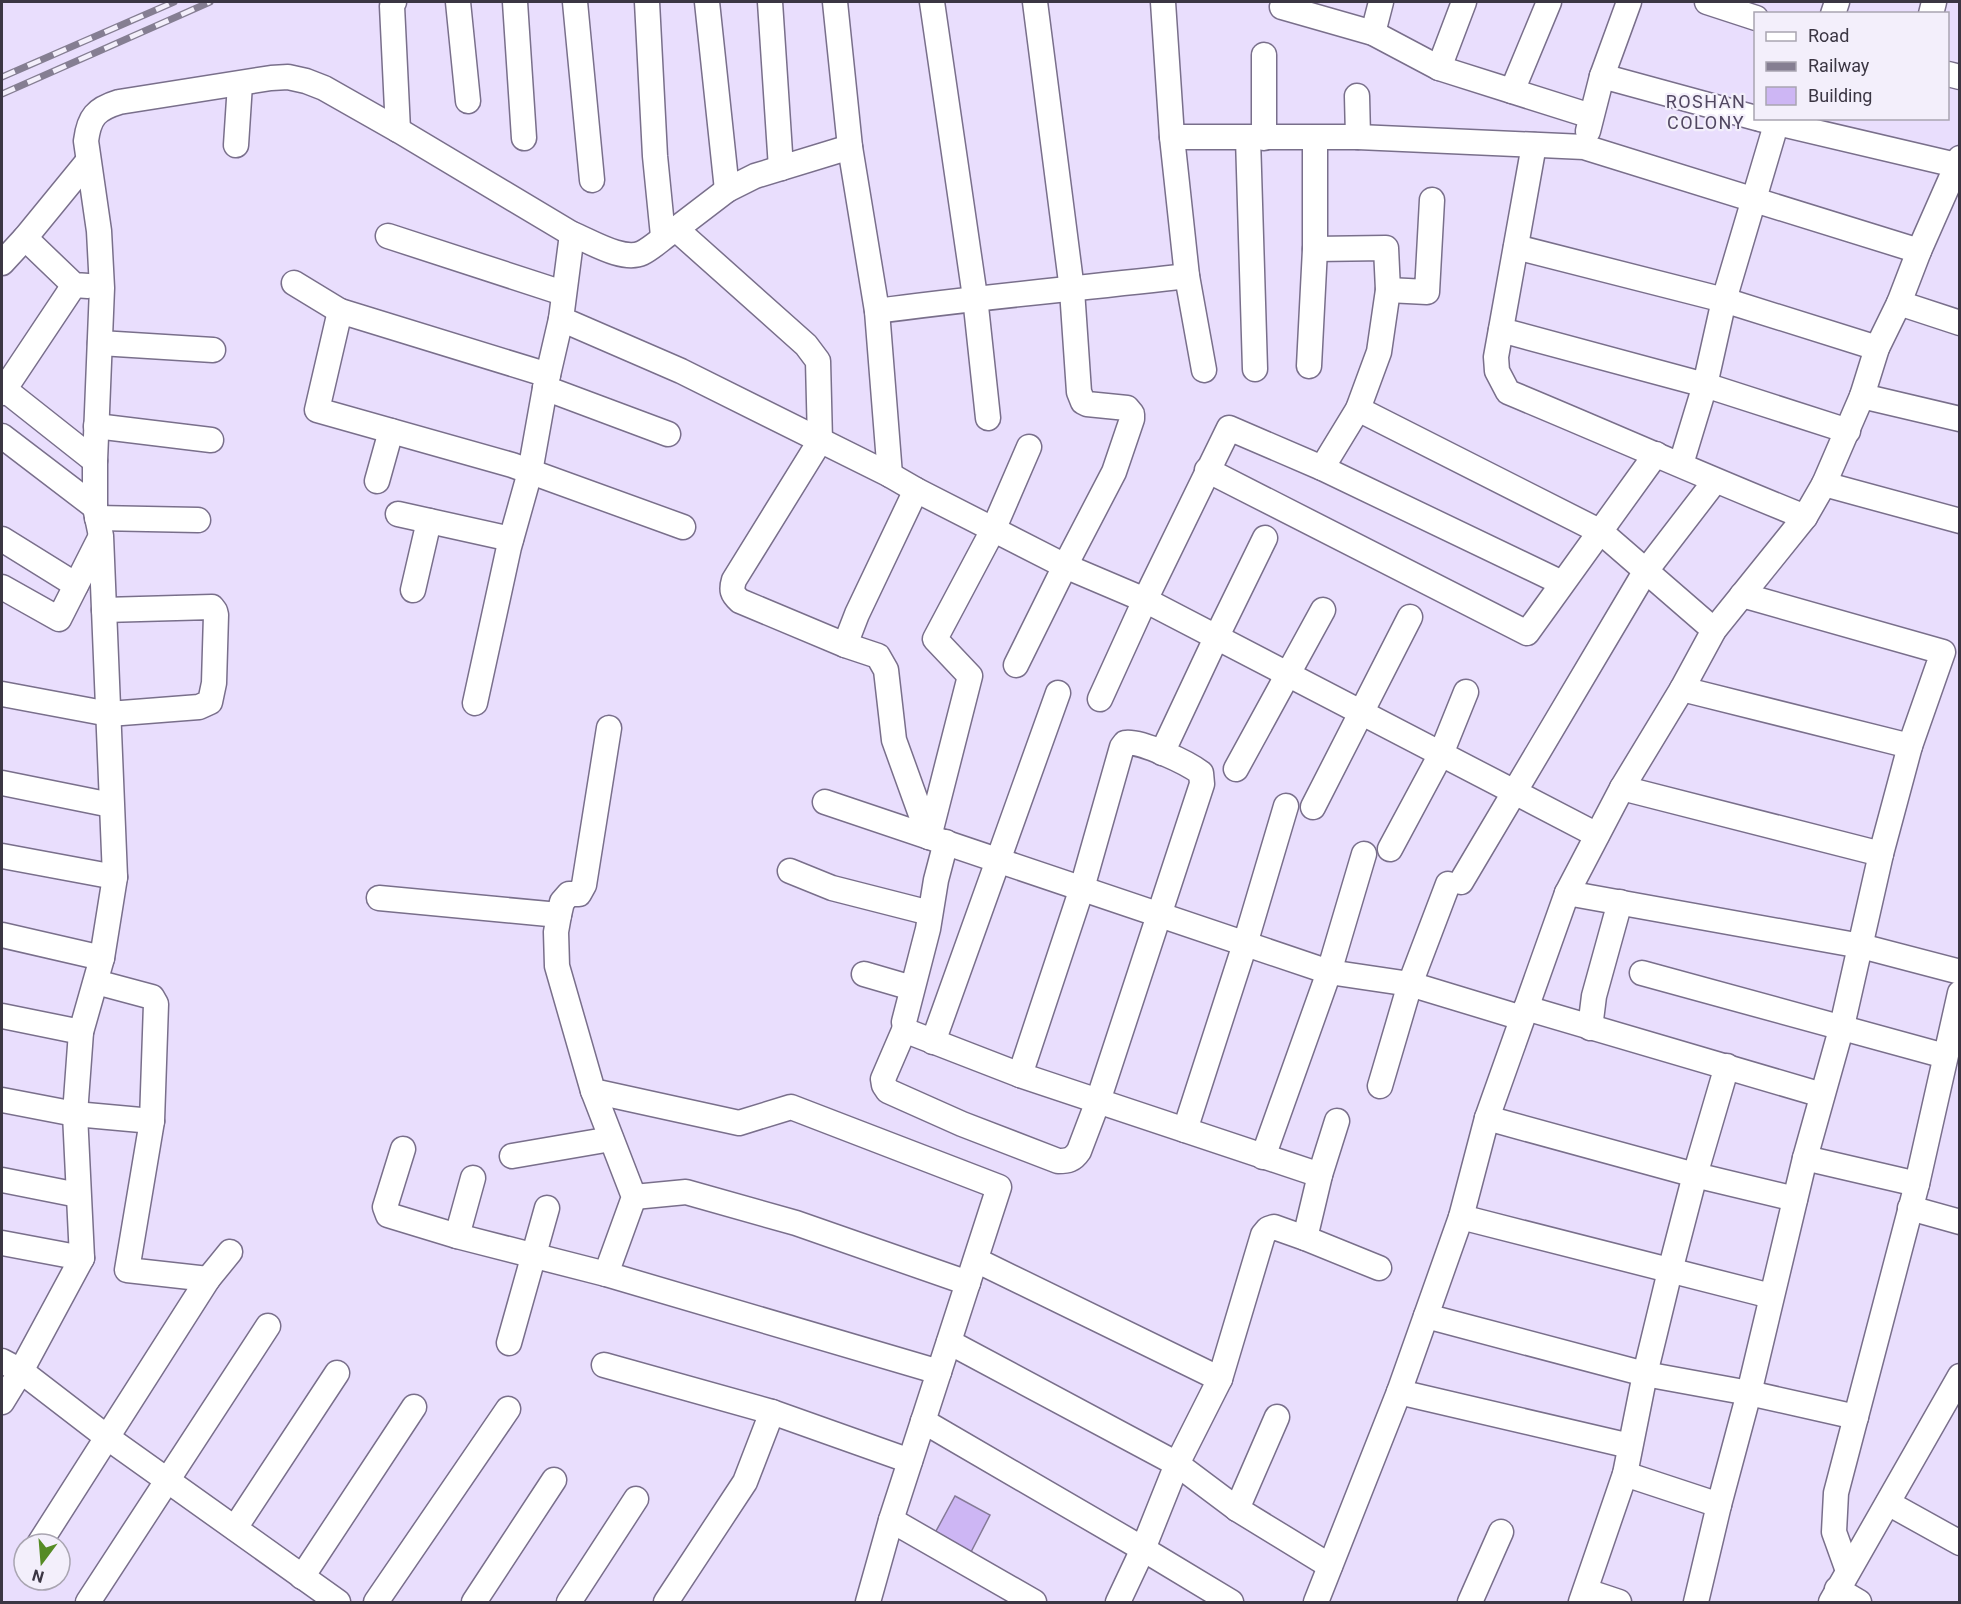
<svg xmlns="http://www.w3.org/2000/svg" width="1961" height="1604" font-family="Roboto,sans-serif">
<rect width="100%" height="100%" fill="#e9defd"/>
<polygon fill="#cdb6f4" stroke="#857a97" stroke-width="1.5" points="955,1496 990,1515 971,1552 935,1533"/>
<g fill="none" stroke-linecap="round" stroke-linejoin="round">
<g stroke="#796f8b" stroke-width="27">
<g id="minor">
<polyline points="394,2 392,6 398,130"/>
<polyline points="458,2 468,101"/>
<polyline points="515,2 524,138"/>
<polyline points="575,2 592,180"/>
<polyline points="647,2 655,156 663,236"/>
<polyline points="707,2 727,190"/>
<polyline points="770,2 781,168"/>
<polyline points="835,2 850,147 877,311 890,475"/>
<polyline points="932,2 975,297 988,418"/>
<polyline points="1163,2 1172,137 1187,276 1204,370"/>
<polyline points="1284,2 1282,7 1373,33 1439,68 1591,116"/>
<polyline points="1707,2 1756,18"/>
<polyline points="1833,14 1837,2"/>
<polyline points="1931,14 1934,2"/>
<polyline points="1373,33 1381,2"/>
<polyline points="1439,68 1464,2"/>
<polyline points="1948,74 1960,77"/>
<polyline points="1602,76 1629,2"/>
<polyline points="1512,91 1549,2"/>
<polyline points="1357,96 1358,137"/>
<polyline points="1760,119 1956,165"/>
<polyline points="1588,131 1602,76 1756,118"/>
<polyline points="1172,137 1358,137 1584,147 1919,251"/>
<polyline points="1248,138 1255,369"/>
<polyline points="1264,138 1264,55"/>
<polyline points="236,145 240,84"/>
<path d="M1534 145 1496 357 1497 371 1508 392C1607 433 1705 477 1805 517"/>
<polyline points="676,229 727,190 755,176 850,147"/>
<path d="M572 234C590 241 623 262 642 253 654 247 664 236 676 229L806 345 818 361 820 441 734 580C731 590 732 594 740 601L845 645"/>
<polyline points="388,236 563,293"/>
<polyline points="25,238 74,285 88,286"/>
<polyline points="1516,247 1724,300 1877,348"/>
<polyline points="1315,249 1386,248 1388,290 1379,352 1358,409 1322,468"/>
<polyline points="2,263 25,238 88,161"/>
<polyline points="294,283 340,311"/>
<polyline points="1388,290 1427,292 1432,200"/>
<polyline points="1899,303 1960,323"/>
<path d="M877 311C980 297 1084 288 1187 276"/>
<polyline points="1501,330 1705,385 1848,431"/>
<polyline points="100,343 213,350"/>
<polyline points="1309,366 1315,249 1315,138"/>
<polyline points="548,375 340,311 317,410 512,465 683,527"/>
<polyline points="545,388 668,434"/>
<polyline points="4,389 95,461"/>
<polyline points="2,393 74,285"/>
<polyline points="1862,396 1960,419"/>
<polyline points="1358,409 1601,532 1714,630"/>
<polyline points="96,426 211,440"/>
<polyline points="2,436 95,507"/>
<polyline points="1681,464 1705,385 1724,300 1778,118"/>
<polyline points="1207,470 1527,633 1656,454"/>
<polyline points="377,481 391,431"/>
<polyline points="1824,484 1960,521"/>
<polyline points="916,490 857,614 845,645 878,656 886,670 894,740 929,837"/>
<polyline points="398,514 511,539"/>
<polyline points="97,518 198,520"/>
<polyline points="2,539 76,585"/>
<polyline points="2,587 59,619 100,538"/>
<polyline points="413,590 429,521"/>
<polyline points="1016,665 1065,566 1114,472 1132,419 1132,414 1127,408 1087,404 1083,402 1079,392 1072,290 1035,2"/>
<polyline points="1682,689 1910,746"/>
<polyline points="2,694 109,714 199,707 210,702 214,683 216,615 215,611 212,607 104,610"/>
<polyline points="1100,699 1145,600 1229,428 1322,468 1562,583"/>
<polyline points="475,703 509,547 530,472 545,388 561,319"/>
<polyline points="609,728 584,885 579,894 569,894 562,902 559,915 556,932 557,966 593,1091 739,1123 791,1107 999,1187 891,1520 868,1602"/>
<polyline points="1162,753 1216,638 1265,538"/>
<polyline points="1236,769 1323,610"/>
<polyline points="2,783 111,805"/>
<polyline points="1622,788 1881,854"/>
<polyline points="825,802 1329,972 1410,984 1522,1018"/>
<polyline points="1313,807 1410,617"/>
<polyline points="929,837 970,676 935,639 994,528 1029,447"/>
<polyline points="946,842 936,880 928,929 904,1022 905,1028 909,1032 1020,1075 1320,1175"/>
<polyline points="1390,849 1441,754 1466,692"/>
<polyline points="2,856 115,877"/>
<polyline points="790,871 832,888 930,913"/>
<polyline points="1461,882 1645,572 1715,481"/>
<polyline points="1567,893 1861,946 1960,972"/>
<polyline points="379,898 559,915"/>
<polyline points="2,935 102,958"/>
<polyline points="1642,973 1945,1056"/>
<polyline points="864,974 912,988"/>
<polyline points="96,982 152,997 156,1004 152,1121 127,1270 208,1279"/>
<polyline points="1526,1008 1822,1095"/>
<polyline points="2,1016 81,1032"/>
<path d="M905 1028 883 1079 884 1085 888 1091 962 1124 1058 1161C1068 1161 1073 1160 1079 1151L1098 1101 1202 784 1201 773C1188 763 1140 740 1125 743L1122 747 1082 888 1020 1075"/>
<polyline points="1590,1028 1594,996 1620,902"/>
<polyline points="933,1042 1058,693"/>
<polyline points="1380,1086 1410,984 1448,884"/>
<polyline points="593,1091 634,1197 606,1274 939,1372"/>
<polyline points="2,1100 75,1114 152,1121"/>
<polyline points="1487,1118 1695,1175 1795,1199"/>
<polyline points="1337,1121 1320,1175 1305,1238 1379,1268"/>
<polyline points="1185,1130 1245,944 1286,806"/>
<polyline points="403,1149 385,1207 388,1215 457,1236 606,1274"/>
<polyline points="512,1156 611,1139"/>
<polyline points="1263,1157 1329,972 1364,854"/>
<polyline points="1805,1158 1917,1184"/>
<polyline points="2,1180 78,1195"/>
<polyline points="634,1197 686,1192 796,1223 968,1283"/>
<polyline points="1910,1208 1960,1222"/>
<polyline points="1461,1217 1771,1296"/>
<polyline points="457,1236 473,1178"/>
<polyline points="2,1243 82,1258"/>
<polyline points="976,1260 1220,1379"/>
<polyline points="1426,1316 1645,1374 1749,1393 1856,1417"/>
<polyline points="949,1342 1177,1464 1237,1509 1330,1566"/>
<polyline points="509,1343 547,1208"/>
<polyline points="2,1361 21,1371 108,1438 338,1602"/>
<polyline points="604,1365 772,1412 910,1461"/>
<polyline points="1399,1392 1630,1446"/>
<path d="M2 1402 21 1371 82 1258 75 1114 81 1032 102 958 115 877 101 536 95 507V461L102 288 99 231 86 141C89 117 96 109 119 102L271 78 288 77 306 81 324 88 398 130 572 234 561 319 681 371 890 475 916 490 1065 566 1145 600 1597 835"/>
<polyline points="923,1421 1143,1549 1231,1602"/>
<polyline points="1625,1474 1719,1505"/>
<polyline points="1888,1503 1960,1543"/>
<polyline points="1237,1509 1277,1417"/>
<polyline points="891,1520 1034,1602"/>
<polyline points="235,1528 337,1373"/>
<polyline points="39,1544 208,1279 230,1252"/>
<polyline points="1848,1571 1834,1532 1836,1493 1917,1184 1960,993"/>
<polyline points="302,1577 414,1407"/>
<polyline points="1837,1589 1859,1602"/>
<polyline points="1586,1591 1619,1602"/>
<polyline points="88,1602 268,1326"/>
<polyline points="376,1602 508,1409"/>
<polyline points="474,1602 554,1480"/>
<polyline points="569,1602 636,1499"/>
<polyline points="666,1602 745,1482 772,1412"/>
<polyline points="1118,1602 1143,1549 1177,1464 1220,1379 1263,1235 1268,1229 1274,1227 1305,1238"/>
<polyline points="1316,1602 1399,1392 1461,1217 1487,1118 1567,893 1622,788 1682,689 1714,630 1805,517 1824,484 1862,396 1877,348 1899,303 1919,251 1960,158"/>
<polyline points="1470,1602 1501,1532"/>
<polyline points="1581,1602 1625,1474 1645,1374 1670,1271 1695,1175 1727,1066"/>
<polyline points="1696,1602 1719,1505 1749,1393 1805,1158 1842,1026 1881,854 1910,746 1943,652 1742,595"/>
<polyline points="1831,1602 1960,1376"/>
</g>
</g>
<use href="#minor" stroke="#fff" stroke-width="24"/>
<g stroke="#857e92" stroke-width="7">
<g id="rail">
<polyline points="2,77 174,2"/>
<polyline points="2,94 210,2"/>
</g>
</g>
<use href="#rail" stroke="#f3effb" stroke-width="4.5" stroke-dasharray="14" stroke-linecap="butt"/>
</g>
<g text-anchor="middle" stroke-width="4.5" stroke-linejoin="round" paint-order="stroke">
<g font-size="18" letter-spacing="1.5" fill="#514761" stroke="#f3effb">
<text x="1706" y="108">ROSHAN<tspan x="1706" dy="21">COLONY</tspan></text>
</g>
</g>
<rect width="1961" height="1604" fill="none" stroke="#3b3643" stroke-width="6"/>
<rect x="1754" y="12" width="195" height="108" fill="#f3effb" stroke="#a9a5b1" stroke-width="1.5"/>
<rect x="1766" y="32" width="30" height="9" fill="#ffffff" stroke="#a9a5b1" stroke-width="1.5"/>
<text x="1808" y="42" font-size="18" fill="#3b3643">Road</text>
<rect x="1766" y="62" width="30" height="9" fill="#857e92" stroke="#a9a5b1" stroke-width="1.5"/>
<text x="1808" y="72" font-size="18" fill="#3b3643">Railway</text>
<rect x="1766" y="87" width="30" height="18" fill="#cdb6f4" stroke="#a9a5b1" stroke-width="1.5"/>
<text x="1808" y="102" font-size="18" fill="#3b3643">Building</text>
<g transform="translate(42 1562) rotate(196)"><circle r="28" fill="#f3effb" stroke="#a9a5b1" stroke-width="1.5"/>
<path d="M0-4.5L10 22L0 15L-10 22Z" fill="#558b24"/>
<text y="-9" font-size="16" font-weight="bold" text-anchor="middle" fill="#3b3643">N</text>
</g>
</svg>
